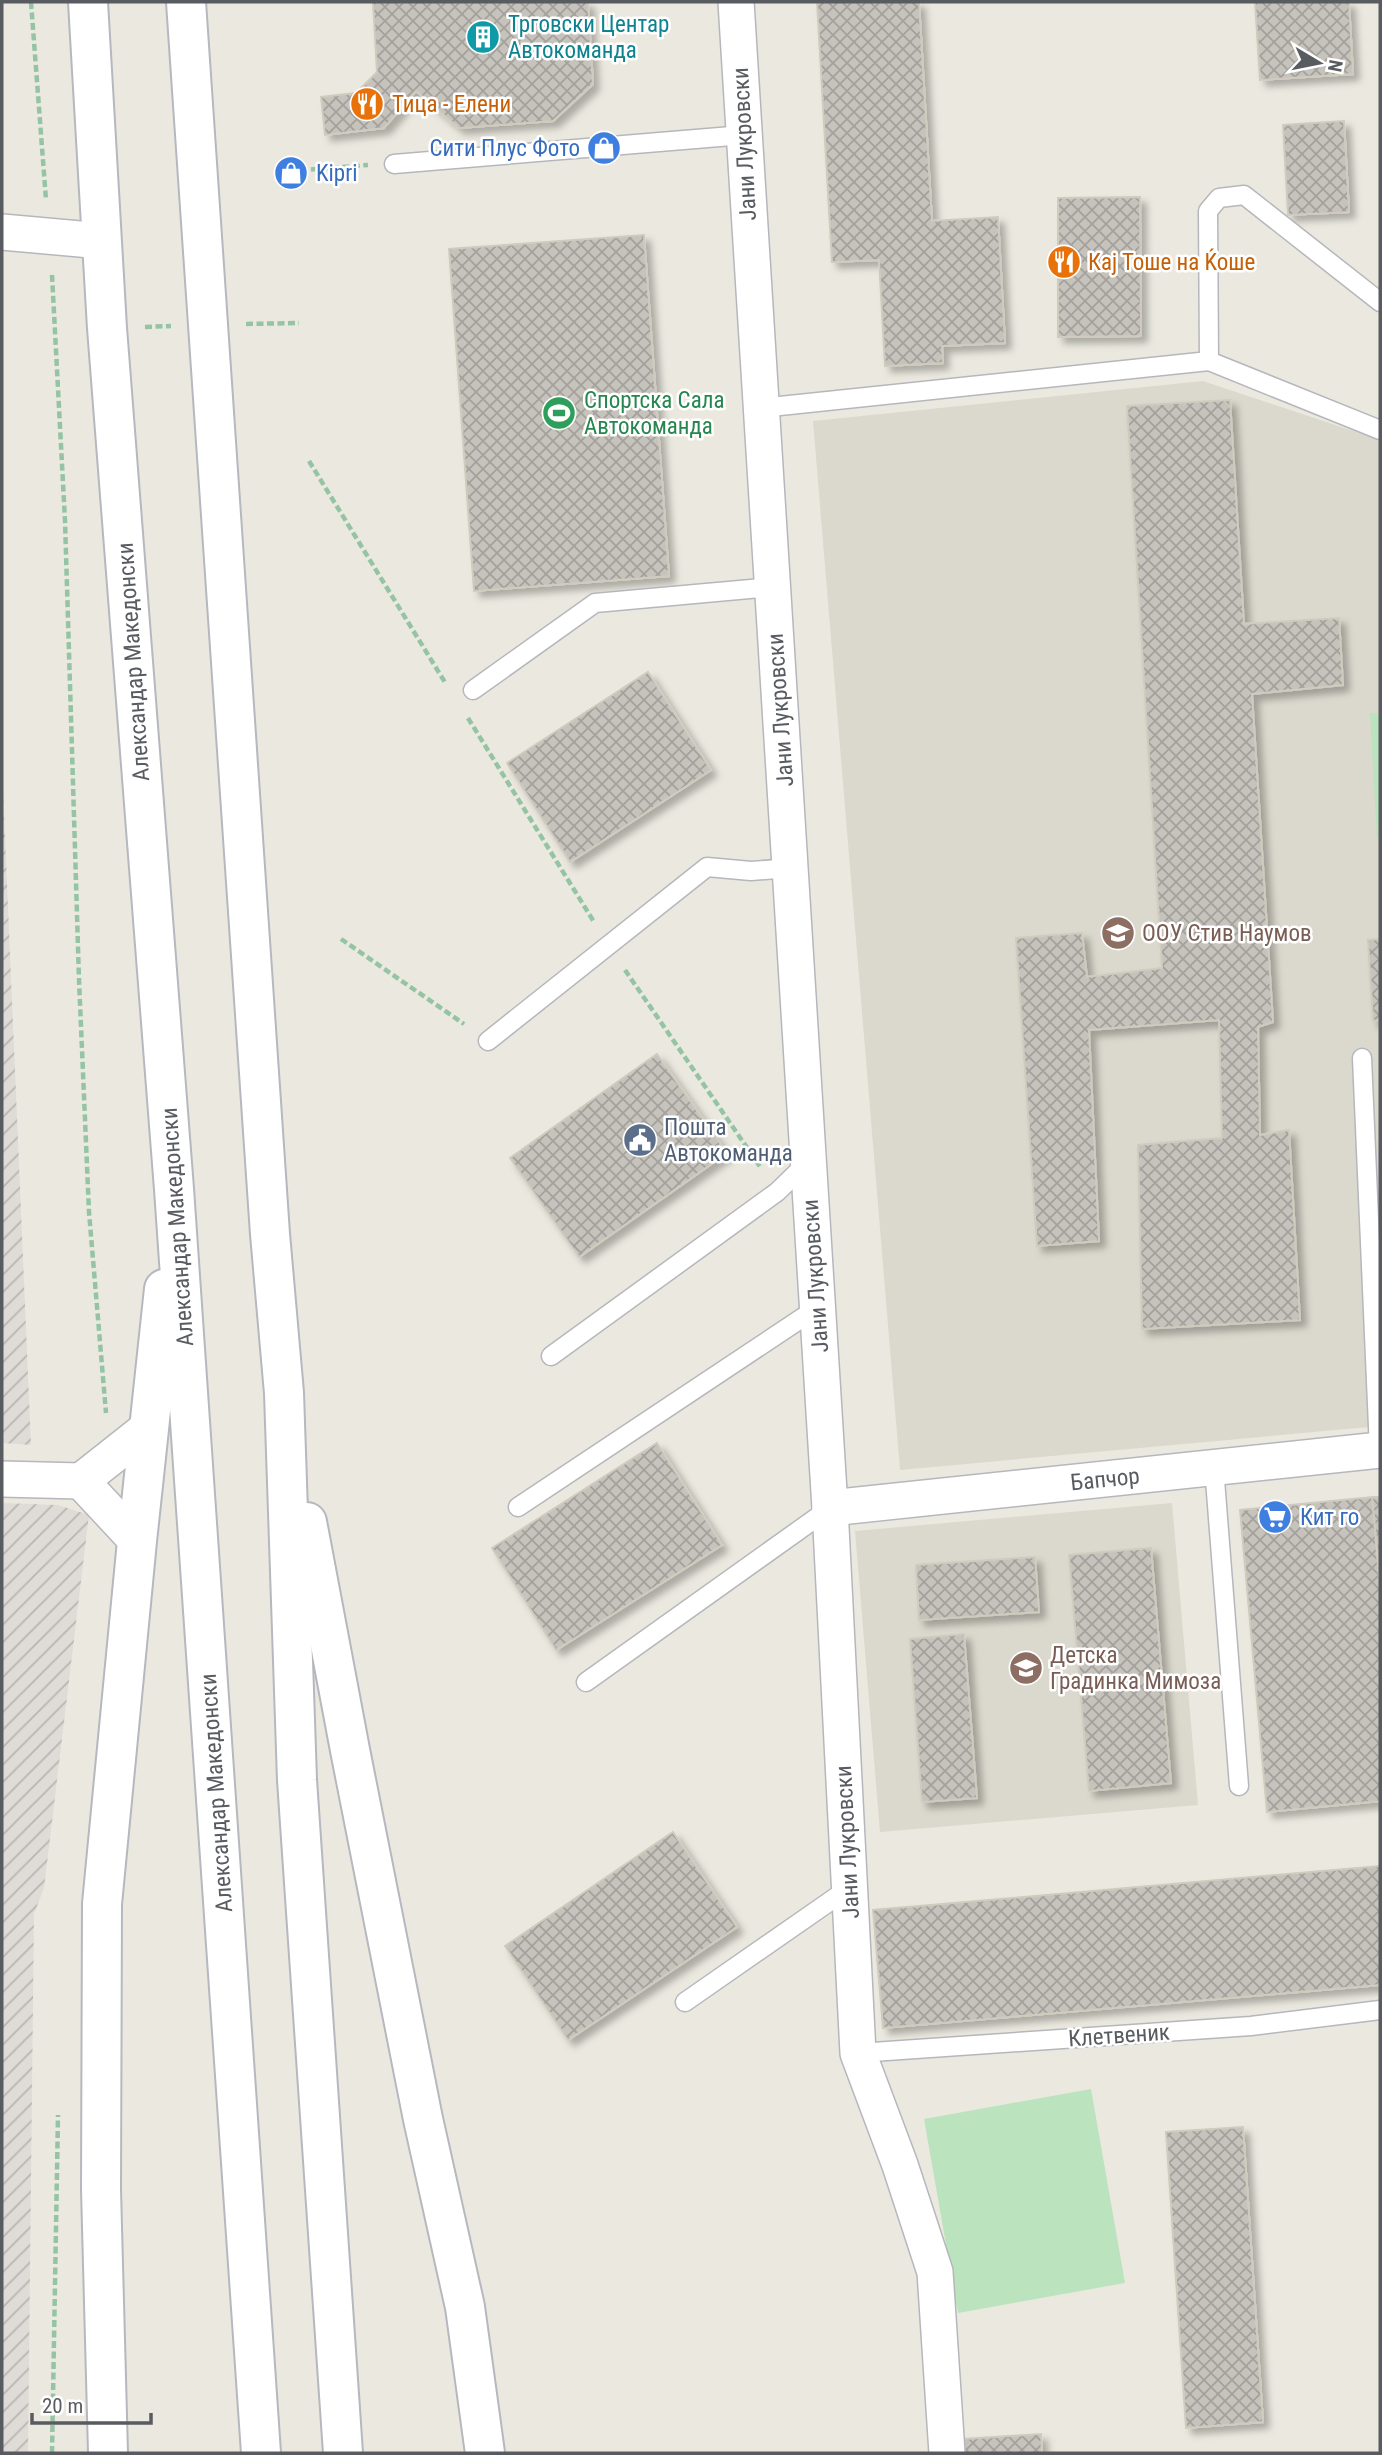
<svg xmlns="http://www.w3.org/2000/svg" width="1382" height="2455" font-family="'Roboto Condensed',sans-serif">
<defs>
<pattern id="industrial-furrows" width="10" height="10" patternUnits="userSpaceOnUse" patternTransform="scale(1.75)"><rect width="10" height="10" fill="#dfdcd7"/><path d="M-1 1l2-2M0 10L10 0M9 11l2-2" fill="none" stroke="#b8b5b2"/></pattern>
<pattern id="building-cross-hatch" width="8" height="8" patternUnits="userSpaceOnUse" patternTransform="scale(1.75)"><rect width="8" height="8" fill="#c6c3bc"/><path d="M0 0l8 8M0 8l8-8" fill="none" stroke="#a4a19c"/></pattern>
<filter id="shadow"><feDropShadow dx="6" dy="6" stdDeviation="3.5" flood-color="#0004"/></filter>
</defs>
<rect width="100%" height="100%" fill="#ebe9df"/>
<g fill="url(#industrial-furrows)">
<polygon points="2,766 31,1445 2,1443"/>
<polygon points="2,1503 58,1505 89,1515 44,1888 34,1914 28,2453 2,2453"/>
</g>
<g fill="#dbd8cd">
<polygon points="1203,381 1380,440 1380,1426 900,1470 813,421"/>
<polygon points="1172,1503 1198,1805 880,1832 855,1531"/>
</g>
<g fill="#bbe3bd">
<polygon points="1370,713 1380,713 1380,839 1377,839"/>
<polygon points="1091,2089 1125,2283 958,2313 924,2119"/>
</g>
<g fill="url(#building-cross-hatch)" stroke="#d0cbbe" stroke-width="2" filter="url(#shadow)">
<polygon points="373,2 588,2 593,84 553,121 459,128 416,91 384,128 325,135 321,97 356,93 377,72"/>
<polygon points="817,2 919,2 932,221 998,217 1005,343 942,346 943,363 885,366 879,260 832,262"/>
<polygon points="1255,2 1349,2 1353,74 1260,80"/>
<polygon points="1344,121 1349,212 1288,215 1283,125"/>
<polygon points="1140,197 1141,336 1058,337 1058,198"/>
<polygon points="644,235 669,576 474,591 449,249"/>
<polygon points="1230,400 1244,624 1339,618 1343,685 1252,694 1273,1022 1258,1027 1260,1135 1289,1130 1300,1320 1142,1329 1138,1145 1222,1138 1219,1020 1089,1030 1099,1241 1037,1246 1016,938 1082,933 1087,977 1162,968 1127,406"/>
<polygon points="648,672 711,770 570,862 507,763"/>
<polygon points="1380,939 1380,1020 1373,1021 1368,940"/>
<polygon points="657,1054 727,1153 579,1257 510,1158"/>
<polygon points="657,1443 722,1545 556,1650 492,1548"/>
<polygon points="1372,1497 1380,1497 1380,1571 1379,1571"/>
<polygon points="1372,1497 1380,1589 1380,1801 1267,1812 1240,1510"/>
<polygon points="1151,1548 1171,1783 1089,1791 1069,1555"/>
<polygon points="1035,1557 1039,1612 919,1620 916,1565"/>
<polygon points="964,1634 977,1798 922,1802 910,1639"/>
<polygon points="673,1832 737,1927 568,2040 505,1946"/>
<polygon points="1380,1866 1380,1985 883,2028 873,1910"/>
<polygon points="1243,2127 1263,2422 1186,2428 1166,2132"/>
<polygon points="1041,2434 1042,2453 965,2453 964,2439"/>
</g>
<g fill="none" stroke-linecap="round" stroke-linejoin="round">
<g stroke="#b5b7bc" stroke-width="21">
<g id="lane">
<polyline points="394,164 744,135"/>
<polyline points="1380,302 1244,195 1219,198 1208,211 1209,361 1380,430"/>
<polyline points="761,408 1209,361"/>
<polyline points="473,690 595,603 772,587"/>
<polyline points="488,1041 707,867 751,871 790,868"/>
<polyline points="1362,1058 1379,1450"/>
<polyline points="551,1356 777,1192 808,1162"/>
<polyline points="1214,1467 1239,1786"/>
<polyline points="518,1507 817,1308"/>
<polyline points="586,1682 830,1508"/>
<polyline points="685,2002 849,1888"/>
<polyline points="858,2053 1251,2026 1380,2010"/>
</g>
</g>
<g stroke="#b5b7bc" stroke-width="38">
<g id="street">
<polyline points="736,2 830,1508 858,2053 900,2165 935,2272 947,2453"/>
<polyline points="2,232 102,241"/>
<polyline points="2,1479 81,1481"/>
<polyline points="81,1481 148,1428"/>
<polyline points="81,1481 137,1541"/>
<polyline points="830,1508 1380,1450"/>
</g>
</g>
<g stroke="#b5b8be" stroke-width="42">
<g id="secondary">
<polyline points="88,2 107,328 174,1189 261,2453"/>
<polyline points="186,2 270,1234 284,1393 297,1780 343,2453"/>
<polyline points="307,1522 350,1750 423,2119 465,2307 485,2453"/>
<polyline points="108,2453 101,2189 102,1904 137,1541 164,1289"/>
</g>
</g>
<g stroke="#94c4a4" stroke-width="4.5" stroke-dasharray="7 3.5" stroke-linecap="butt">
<polyline points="31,2 46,200"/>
<polyline points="290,171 368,165"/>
<polyline points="52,275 65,521 79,980 89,1212 106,1413"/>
<polyline points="246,324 299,323"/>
<polyline points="145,327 171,326"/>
<polyline points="309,461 446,684"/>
<polyline points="468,718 594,922"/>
<polyline points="341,939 464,1024"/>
<polyline points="625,970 761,1168"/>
<polyline points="52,2453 58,2115"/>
</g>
<use href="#lane" stroke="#fff" stroke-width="18"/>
<use href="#street" stroke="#fff" stroke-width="35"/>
<use href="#secondary" stroke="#fff" stroke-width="38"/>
</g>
<defs>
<g id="building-disc" transform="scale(1.75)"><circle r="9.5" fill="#0f9aa8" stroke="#fff"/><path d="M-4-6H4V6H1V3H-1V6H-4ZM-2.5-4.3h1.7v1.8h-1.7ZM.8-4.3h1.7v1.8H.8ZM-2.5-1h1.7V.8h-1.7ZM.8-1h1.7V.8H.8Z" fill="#fff"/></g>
<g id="restaurant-disc" transform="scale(1.75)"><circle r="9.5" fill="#e8710a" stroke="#fff"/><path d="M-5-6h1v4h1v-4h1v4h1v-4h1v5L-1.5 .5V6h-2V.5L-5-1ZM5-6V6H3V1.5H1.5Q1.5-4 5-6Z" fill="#fff"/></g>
<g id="shop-disc" transform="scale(1.75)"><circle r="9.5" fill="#3f7fe0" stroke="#fff"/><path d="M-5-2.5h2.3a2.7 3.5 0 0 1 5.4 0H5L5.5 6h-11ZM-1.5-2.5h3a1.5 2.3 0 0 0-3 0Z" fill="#fff"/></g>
<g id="stadium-disc" transform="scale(1.75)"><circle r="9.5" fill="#2e9e5b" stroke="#fff"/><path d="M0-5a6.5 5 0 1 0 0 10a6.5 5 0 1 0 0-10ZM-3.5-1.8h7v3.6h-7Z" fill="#fff"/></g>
<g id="school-disc" transform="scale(1.75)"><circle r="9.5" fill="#8d6e63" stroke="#fff"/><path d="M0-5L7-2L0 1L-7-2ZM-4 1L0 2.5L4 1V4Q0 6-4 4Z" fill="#fff"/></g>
<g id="civic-disc" transform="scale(1.75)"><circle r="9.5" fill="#5c6f8a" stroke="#fff"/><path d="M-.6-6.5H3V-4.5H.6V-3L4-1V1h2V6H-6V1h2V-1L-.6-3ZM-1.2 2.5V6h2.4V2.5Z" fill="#fff"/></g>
<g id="supermarket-disc" transform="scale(1.75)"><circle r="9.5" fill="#3f7fe0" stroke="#fff"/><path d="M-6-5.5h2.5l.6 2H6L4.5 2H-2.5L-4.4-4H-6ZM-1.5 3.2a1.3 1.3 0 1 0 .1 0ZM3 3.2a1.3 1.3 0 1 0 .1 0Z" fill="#fff"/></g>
</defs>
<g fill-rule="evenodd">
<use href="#building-disc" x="483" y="37"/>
<use href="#restaurant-disc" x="367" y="104"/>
<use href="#shop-disc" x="604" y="148"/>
<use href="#shop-disc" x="291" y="173"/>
<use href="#restaurant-disc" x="1064" y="262"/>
<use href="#stadium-disc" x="559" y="413"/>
<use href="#school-disc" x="1118" y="933"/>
<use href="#civic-disc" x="640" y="1140"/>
<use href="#supermarket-disc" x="1275" y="1517"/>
<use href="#school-disc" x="1026" y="1668"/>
</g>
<g text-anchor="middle" stroke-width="5" stroke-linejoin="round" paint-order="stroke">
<g font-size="23" fill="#0d838f" stroke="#fff" text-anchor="start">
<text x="508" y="32">Трговски Центар<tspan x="508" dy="26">Автокоманда</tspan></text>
</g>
<g font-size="23" fill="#c56008" stroke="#fff" text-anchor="start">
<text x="392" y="112">Тица - Елени</text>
<text x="1088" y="270">Кај Тоше на Ќоше</text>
</g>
<g font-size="23" fill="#585b60" stroke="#fff">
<text transform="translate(744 144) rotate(-93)" y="8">Јани Лукровски</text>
<text transform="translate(133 662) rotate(-94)" y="8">Александар Македонски</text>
<text transform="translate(780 710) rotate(-94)" y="8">Јани Лукровски</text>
<text transform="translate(177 1227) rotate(-94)" y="8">Александар Македонски</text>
<text transform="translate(815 1276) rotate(-94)" y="8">Јани Лукровски</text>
<text transform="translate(1105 1479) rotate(-6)" y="8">Бапчор</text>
<text transform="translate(216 1793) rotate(-94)" y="8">Александар Македонски</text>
<text transform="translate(847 1842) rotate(-93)" y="8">Јани Лукровски</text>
<text transform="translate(1119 2035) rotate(-4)" y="8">Клетвеник</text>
</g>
<g font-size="23" fill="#366cbe" stroke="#fff" text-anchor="start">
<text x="580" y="156" text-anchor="end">Сити Плус Фото</text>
<text x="316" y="181">Kipri</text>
<text x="1300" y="1525">Кит го</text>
</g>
<g font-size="23" fill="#27864d" stroke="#fff" text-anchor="start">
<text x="584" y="408">Спортска Сала<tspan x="584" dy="26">Автокоманда</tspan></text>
</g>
<g font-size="23" fill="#785e54" stroke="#fff" text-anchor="start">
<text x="1142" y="941">ООУ Стив Наумов</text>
<text x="1050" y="1663">Детска<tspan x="1050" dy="26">Градинка Мимоза</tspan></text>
</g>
<g font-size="23" fill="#4e5e75" stroke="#fff" text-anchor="start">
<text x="664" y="1135">Пошта<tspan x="664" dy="26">Автокоманда</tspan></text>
</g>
</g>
<rect width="1382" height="2455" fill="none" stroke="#585b60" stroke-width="7"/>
<g transform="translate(1319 63) rotate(100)" stroke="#ffffff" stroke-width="5" paint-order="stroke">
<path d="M0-5L12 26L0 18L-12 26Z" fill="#585b60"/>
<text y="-10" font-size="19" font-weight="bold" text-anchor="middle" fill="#585b60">N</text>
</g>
<path d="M32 2413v10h119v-10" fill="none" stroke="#585b60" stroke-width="3.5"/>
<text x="42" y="2413" font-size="21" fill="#585b60" stroke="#ffffff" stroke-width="5" paint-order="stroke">20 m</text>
</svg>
